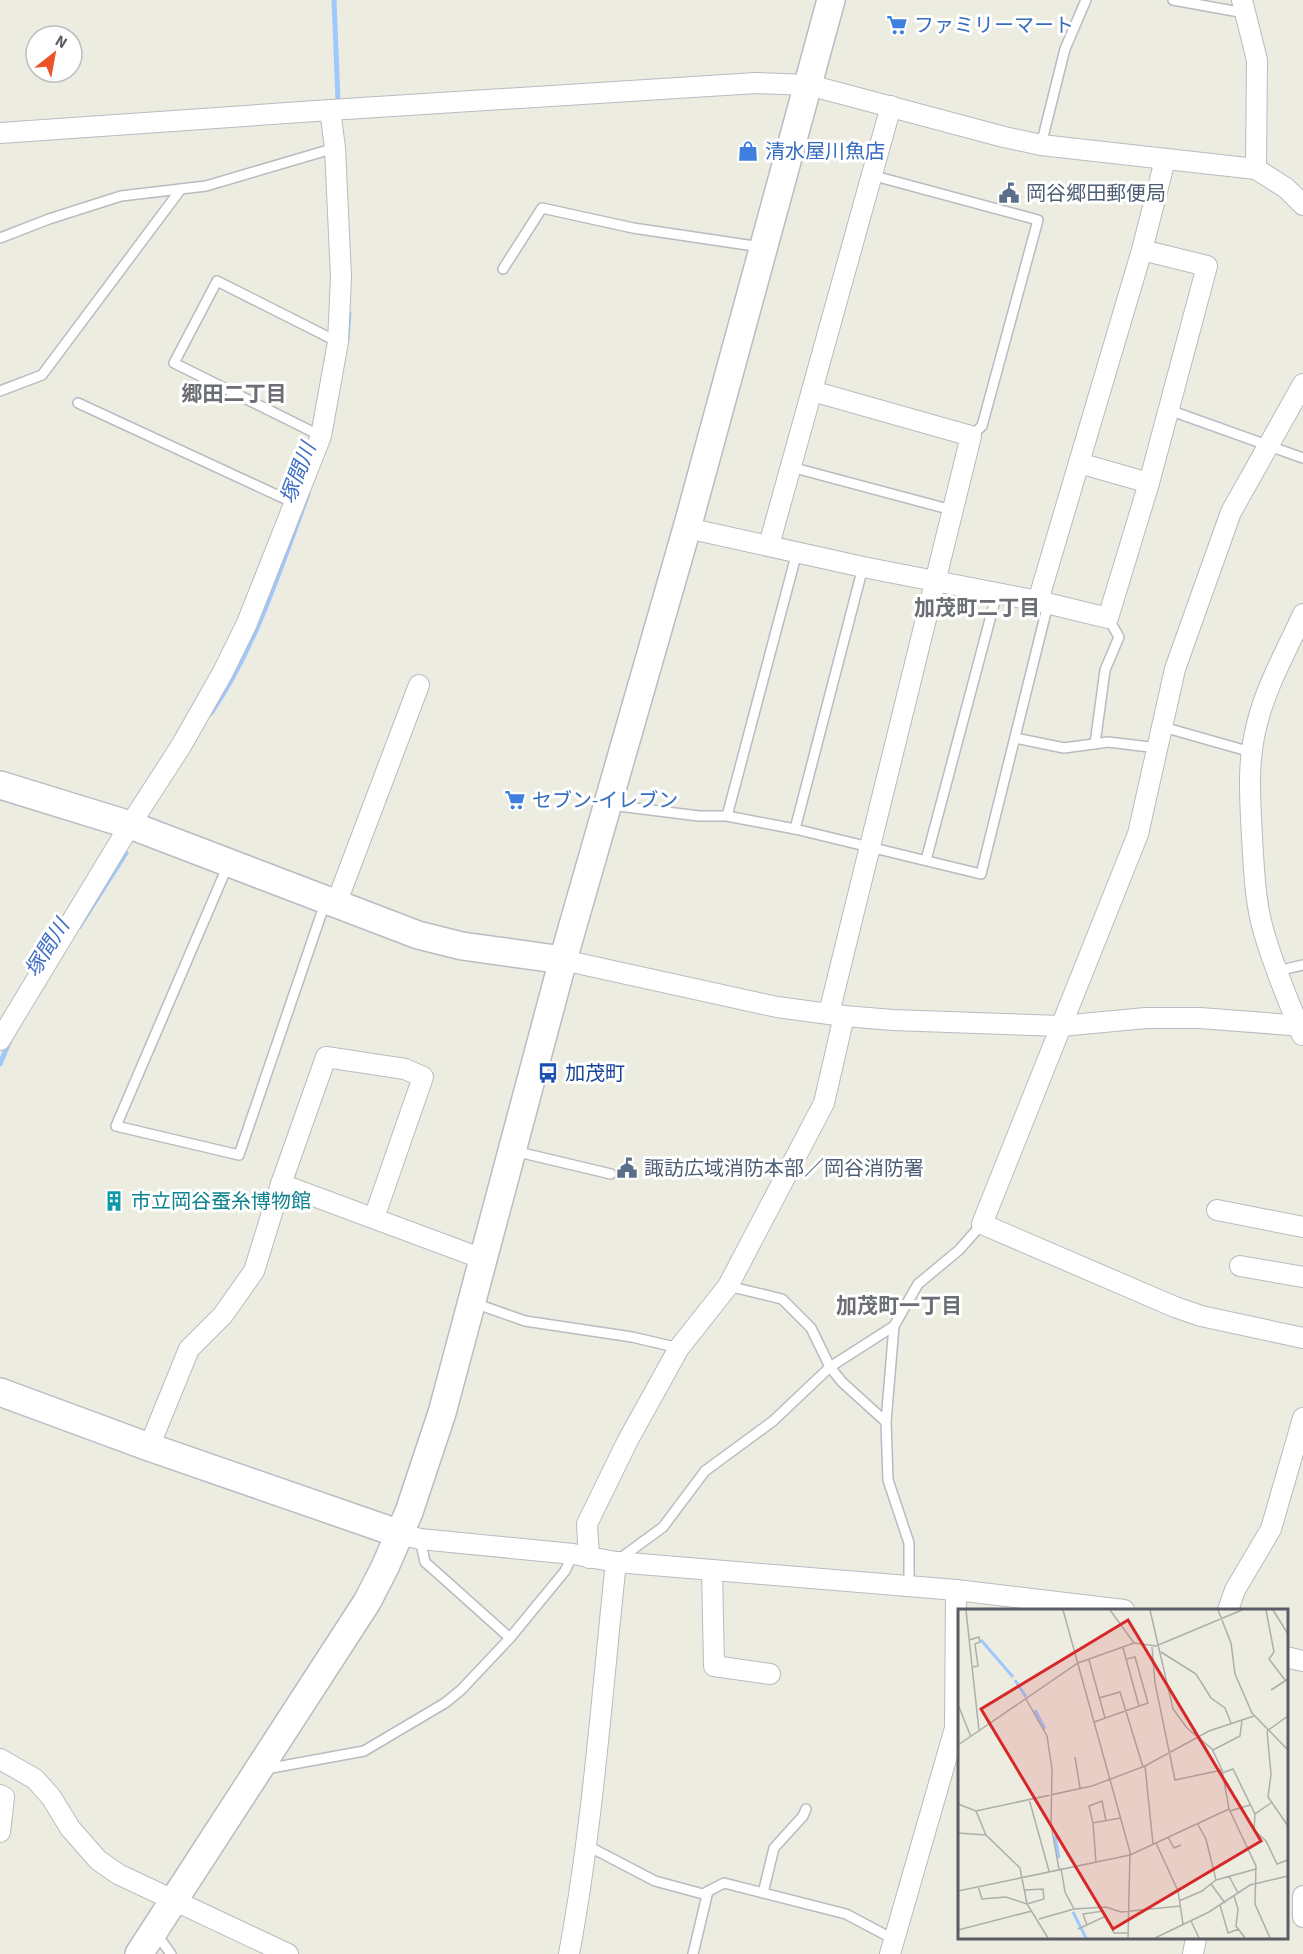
<svg xmlns="http://www.w3.org/2000/svg" width="1303" height="1954" font-family="'Source Sans 3','Noto Sans JP',sans-serif">
<rect width="100%" height="100%" fill="#edece1"/>
<g fill="none" stroke-linecap="round" stroke-linejoin="round">
<g stroke="#9fc8ff" stroke-width="5">
<polyline points="334,0 338,101"/>
<polyline points="347,340 349,314"/>
<path d="M211 713C255 649 281 567 308 494"/>
<polyline points="79,927 126,853"/>
<polyline points="0,1064 10,1040"/>
</g>
<g stroke="#b9bbc1" stroke-width="12">
<g id="lane">
<polyline points="1173,0 1245,13"/>
<polyline points="1041,145 1065,49 1086,0"/>
<polyline points="871,175 1038,220 982,426 971,436"/>
<polyline points="0,238 49,219 121,196 206,186 335,148"/>
<polyline points="503,269 542,208 633,228 761,247"/>
<polyline points="0,391 42,375 181,189"/>
<polyline points="78,403 294,503"/>
<polyline points="1169,410 1303,458"/>
<polyline points="321,436 174,363 217,281 338,342"/>
<polyline points="791,467 952,510"/>
<polyline points="1163,727 1251,752"/>
<polyline points="1015,738 1064,748 1108,742 1158,748"/>
<polyline points="1095,744 1105,670 1119,637 1108,618"/>
<polyline points="610,805 699,816 727,816 795,829 981,874 1048,604"/>
<polyline points="727,816 797,552"/>
<polyline points="795,829 863,567"/>
<polyline points="926,860 997,593"/>
<polyline points="228,865 116,1126 239,1155 325,903"/>
<polyline points="1277,971 1303,965"/>
<polyline points="514,1151 611,1174"/>
<polyline points="728,1286 782,1299 811,1328 830,1367 842,1382 886,1422 888,1480 909,1543 909,1586"/>
<polyline points="474,1303 525,1321 632,1337 679,1348"/>
<polyline points="886,1422 894,1326"/>
<polyline points="420,1539 425,1562 510,1638"/>
<polyline points="618,1560 663,1527 705,1471 773,1421 830,1367 894,1326 918,1284 959,1250 982,1224"/>
<polyline points="266,1769 364,1751 445,1703 461,1690 510,1638 565,1571 573,1554"/>
<polyline points="586,1845 655,1881 703,1894 724,1883 846,1914 895,1940"/>
<polyline points="763,1893 774,1848 803,1816 806,1809"/>
<polyline points="156,1933 171,1954"/>
<polyline points="693,1954 708,1891"/>
</g>
</g>
<g stroke="#b9bbc1" stroke-width="22">
<g id="street">
<polyline points="1242,0 1257,60 1256,169"/>
<polyline points="0,133 330,110 756,83 809,85 1004,137 1041,145 1256,169 1286,188 1303,205"/>
<polyline points="1303,384 1231,512 1175,669 1138,834 982,1224 1175,1307 1201,1316 1303,1338"/>
<polyline points="812,391 971,436 829,1013"/>
<polyline points="1079,463 1149,483"/>
<polyline points="687,528 863,567 1038,601 1108,618 1149,483 1207,266 1142,250"/>
<polyline points="769,545 891,106"/>
<polyline points="1038,601 1142,250 1165,160"/>
<polyline points="336,904 419,685"/>
<polyline points="563,960 777,1007 844,1016 893,1020 1061,1026 1146,1018 1200,1018 1303,1026"/>
<path d="M1302 1035C1289 1002 1275 970 1265 936 1255 905 1254 870 1252 837 1250 799 1247 761 1257 724 1266 686 1287 650 1303 614"/>
<polyline points="0,1040 130,825 181,746 223,672 247,623 321,436 338,342 341,277 335,148 330,110"/>
<polyline points="1217,1210 1303,1227"/>
<polyline points="374,1218 423,1077 405,1069 326,1057 281,1184 483,1259"/>
<polyline points="1240,1266 1303,1277"/>
<polyline points="149,1447 189,1349 223,1315 254,1271 281,1184"/>
<polyline points="400,1534 420,1539 573,1554 616,1562 956,1590 1124,1610"/>
<polyline points="589,1558 587,1524 628,1440 679,1348 728,1286 824,1103 844,1016"/>
<polyline points="712,1570 714,1666 770,1674"/>
<polyline points="1228,1610 1235,1590 1271,1529 1303,1418"/>
<polyline points="1286,1657 1303,1661"/>
<polyline points="0,1759 35,1779 51,1797 70,1828 98,1860 118,1874 288,1954"/>
<polyline points="0,1795 4,1797 0,1832"/>
<polyline points="1303,1896 1303,1917"/>
<path d="M569 1954C593 1825 602 1692 616 1562"/>
<polyline points="890,1954 955,1728 956,1590"/>
<polyline points="1193,1954 1196,1938"/>
</g>
</g>
<g stroke="#babcc3" stroke-width="30">
<g id="secondary">
<polyline points="0,785 130,825 418,935 462,946 563,960"/>
<polyline points="0,1392 149,1447 400,1534"/>
<polyline points="139,1954 367,1602 385,1567 409,1512 442,1413 563,960 687,528 831,0"/>
</g>
</g>
<use href="#lane" stroke="#fff" stroke-width="9"/>
<use href="#street" stroke="#fff" stroke-width="20"/>
<use href="#secondary" stroke="#fff" stroke-width="27"/>
</g>
<defs>
<g id="supermarket-bare" transform="scale(1.62)"><path d="M-6-5.5h2.5l.6 2H6L4.5 2H-2.5L-4.4-4H-6ZM-1.5 3.2a1.3 1.3 0 1 0 .1 0ZM3 3.2a1.3 1.3 0 1 0 .1 0Z" fill="#3f7fe0" stroke="#fff" stroke-width="2.5" paint-order="stroke"/></g>
<g id="shop-bare" transform="scale(1.62)"><path d="M-5-2.5h2.3a2.7 3.5 0 0 1 5.4 0H5L5.5 6h-11ZM-1.5-2.5h3a1.5 2.3 0 0 0-3 0Z" fill="#3f7fe0" stroke="#fff" stroke-width="2.5" paint-order="stroke"/></g>
<g id="civic-bare" transform="scale(1.62)"><path d="M-.6-6.5H3V-4.5H.6V-3L4-1V1h2V6H-6V1h2V-1L-.6-3ZM-1.2 2.5V6h2.4V2.5Z" fill="#5c6f8a" stroke="#fff" stroke-width="2.5" paint-order="stroke"/></g>
<g id="bus-bare" transform="scale(1.62)"><path d="M-5-6H5V4H4V6H2V4H-2V6H-4V4H-5ZM-3.5-4V0h7V-4ZM-3.5 1.2v1.5H-2V1.2ZM2 1.2v1.5H3.5V1.2Z" fill="#1a4fb4" stroke="#fff" stroke-width="2.5" paint-order="stroke"/></g>
<g id="building-bare" transform="scale(1.62)"><path d="M-4-6H4V6H1V3H-1V6H-4ZM-2.5-4.3h1.7v1.8h-1.7ZM.8-4.3h1.7v1.8H.8ZM-2.5-1h1.7V.8h-1.7ZM.8-1h1.7V.8H.8Z" fill="#0f9aa8" stroke="#fff" stroke-width="2.5" paint-order="stroke"/></g>
</defs>
<g fill-rule="evenodd">
<use href="#supermarket-bare" x="897" y="25"/>
<use href="#shop-bare" x="748" y="151"/>
<use href="#civic-bare" x="1009" y="193"/>
<use href="#supermarket-bare" x="515" y="800"/>
<use href="#bus-bare" x="548" y="1073"/>
<use href="#civic-bare" x="627" y="1168"/>
<use href="#building-bare" x="114" y="1201"/>
</g>
<g text-anchor="middle" stroke-width="6" stroke-linejoin="round" paint-order="stroke">
<g font-size="20" fill="#366cbe" stroke="#fff" text-anchor="start">
<text x="914" y="32">ファミリーマート</text>
<text x="765" y="158">清水屋川魚店</text>
<text x="532" y="807">セブン-イレブン</text>
</g>
<g font-size="20" fill="#4e5e75" stroke="#fff" text-anchor="start">
<text x="1026" y="200">岡谷郷田郵便局</text>
<text x="644" y="1175">諏訪広域消防本部／岡谷消防署</text>
</g>
<g font-size="20" fill="#164399" stroke="#fff" text-anchor="start">
<text x="565" y="1080">加茂町</text>
</g>
<g font-size="20" fill="#0d838f" stroke="#fff" text-anchor="start">
<text x="131" y="1208">市立岡谷蚕糸博物館</text>
</g>
<g font-size="21" font-weight="bold" fill="#6b6e75" stroke="#fff">
<text x="234" y="401">郷田二丁目</text>
<text x="977" y="615">加茂町二丁目</text>
<text x="899" y="1313">加茂町一丁目</text>
</g>
<g font-size="21" font-style="italic" fill="#406fc4" stroke="#fff">
<text transform="translate(298 473) rotate(-69)" y="7">塚間川</text>
<text transform="translate(47 948) rotate(-58)" y="7">塚間川</text>
</g>
</g>
<g transform="translate(958 1609)">
<rect width="330" height="330" fill="#edece1"/>
<path fill="none" stroke="#9fc8ff" stroke-width="3" d="M23 31 55 68M57 71 68 88M77 101 87 120M97 227 101 249M115 303 128 329"/>
<path fill="none" stroke="#aeaeab" stroke-width="1.5" d="M8 1 21 122M105 1 172 243 170 329M152 1 176 34M192 1 215 100 229 119 254 140 264 161 271 200 298 257 297 295 312 329M260 1 273 34 277 65 294 104 330 141M308 1 316 43 311 50 327 71M315 1 330 25M11 31 21 28 22 33 17 35 20 57 14 58M194 38 197 74 217 171 264 161M165 39 181 97M203 43 238 65 253 89 267 99 273 114M131 51 147 109M313 81 330 70M141 89 162 83 185 158M68 90 89 127 94 160 93 216 101 260M1 98 13 128M136 113 190 94 177 48 169 50M309 122 313 165 310 188 330 217M309 122 330 107M0 136 120 54 176 34 198 37 284 1M255 141 282 127 284 111M117 148 122 179M187 157 195 235M264 164 275 160 297 205M71 190 91 262M313 194 297 205 296 221 308 232 319 255 330 251M0 195 18 202 134 177 187 157 251 122 296 107M18 202 28 226 62 259 69 295 90 329M272 202 292 196M148 212 144 192 131 197 135 214 163 209M135 214 138 253M239 214 248 230 258 271M0 224 28 226M210 228 216 239 223 236M198 234 220 282 225 315M103 259 107 283 116 300M271 267 280 284M253 275 267 294M20 277 24 290 48 288 69 295 86 290 85 280 67 281M0 282 172 246 271 200M276 287 280 300 278 317 287 329M221 292 244 282 258 271 298 260M262 296 270 324 281 320M81 310 116 300 148 298 163 303 222 297M233 312 241 329M129 316 125 305 145 302 148 307M120 320 148 307 156 324H171M0 321 74 302M197 329 251 303 292 276 330 267"/>
<path fill="#d62828" fill-opacity="0.15" stroke="#d62828" stroke-width="3" d="M170 11 303 232 155 320 23 100Z"/>
<rect width="330" height="330" fill="none" stroke="#5a5c63" stroke-width="3"/>
</g>
<g transform="translate(54 54) rotate(31)"><circle r="28" fill="#ffffff" stroke="#bdbec1" stroke-width="1.5"/>
<path d="M0-4.5L10 22L0 15L-10 22Z" fill="#eb5329"/>
<text y="-9" font-size="16" font-weight="bold" text-anchor="middle" fill="#5a5c63">N</text>
</g>
</svg>
